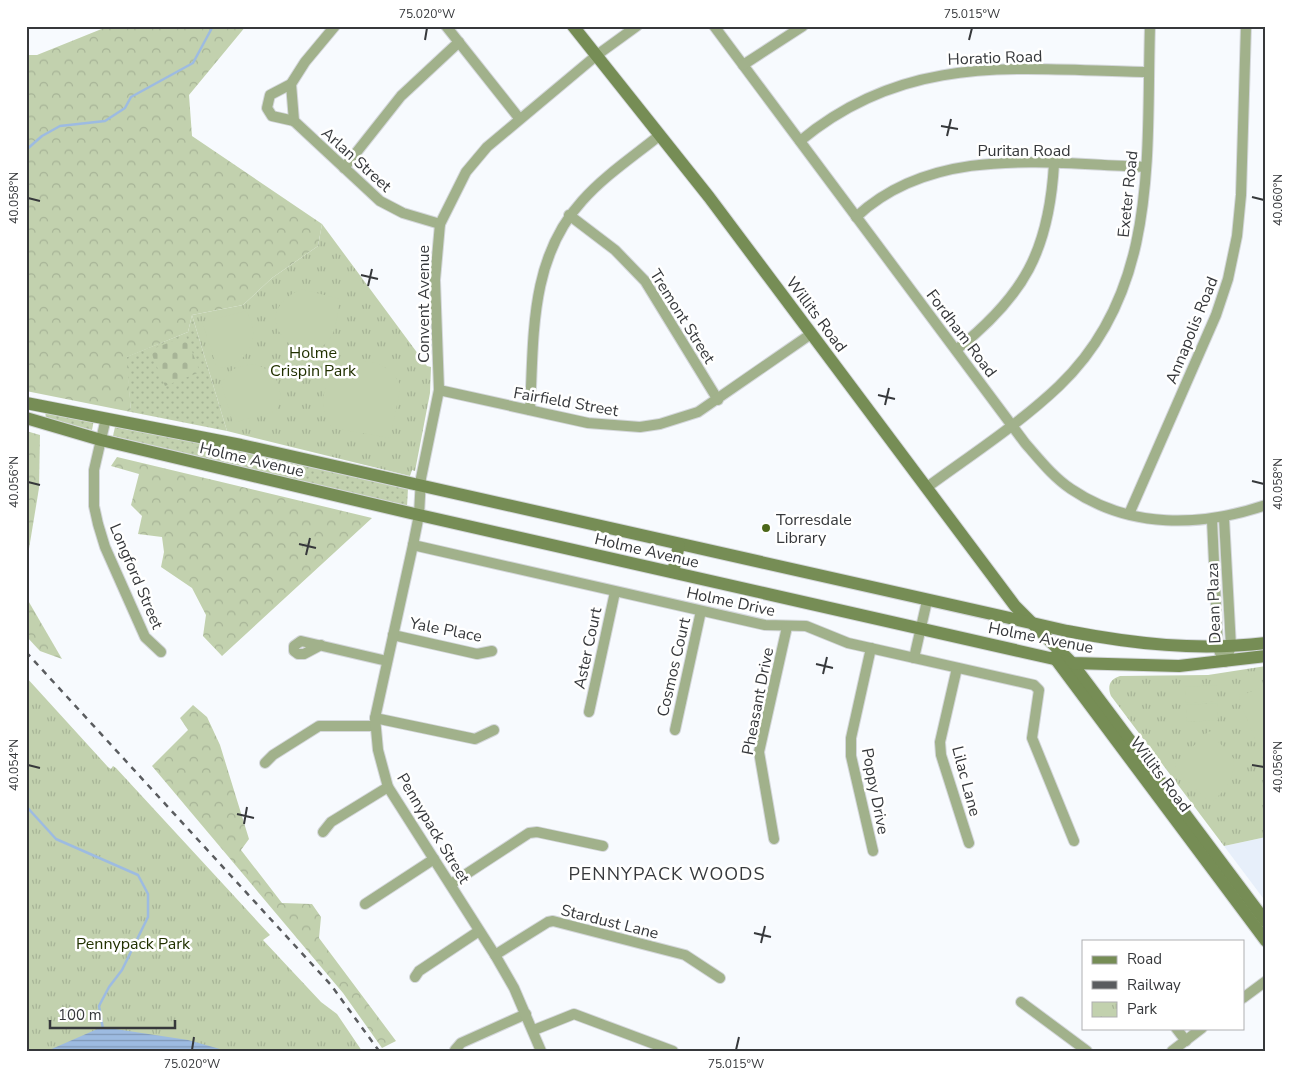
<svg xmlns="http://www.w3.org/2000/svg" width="1292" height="1077" font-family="'Nunito Sans',sans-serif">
<defs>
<pattern id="grass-dots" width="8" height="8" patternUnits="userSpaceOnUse" patternTransform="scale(1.25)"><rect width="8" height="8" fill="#c2d1ae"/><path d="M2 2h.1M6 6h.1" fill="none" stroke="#a7b497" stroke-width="1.8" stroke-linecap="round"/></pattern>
<pattern id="forest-crowns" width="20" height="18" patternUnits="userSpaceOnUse" patternTransform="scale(1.25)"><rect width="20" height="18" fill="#c2d1ae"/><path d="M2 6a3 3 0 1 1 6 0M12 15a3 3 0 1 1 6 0" fill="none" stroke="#a7b497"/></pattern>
<pattern id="cemetery-stones" width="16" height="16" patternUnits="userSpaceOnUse" patternTransform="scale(1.25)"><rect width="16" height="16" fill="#c2d1ae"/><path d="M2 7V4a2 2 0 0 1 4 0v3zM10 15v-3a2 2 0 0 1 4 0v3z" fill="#a7b497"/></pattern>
<pattern id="park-tufts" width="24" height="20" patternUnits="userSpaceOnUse" patternTransform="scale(1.25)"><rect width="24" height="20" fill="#c2d1ae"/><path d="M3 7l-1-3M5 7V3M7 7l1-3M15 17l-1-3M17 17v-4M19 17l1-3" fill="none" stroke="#a7b497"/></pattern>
<pattern id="water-rules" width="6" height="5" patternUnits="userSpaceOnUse" patternTransform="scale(1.25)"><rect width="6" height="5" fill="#9dbbe1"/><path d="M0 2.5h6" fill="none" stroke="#8199b8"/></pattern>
</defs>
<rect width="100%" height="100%" fill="#f7fafe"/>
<polygon fill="#e7effa" points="1266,837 1266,902 1224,846"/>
<g fill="url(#grass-dots)">
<polygon points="192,315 227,431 131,412 126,357 188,332"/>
<polygon points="45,411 94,420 92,430 46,418"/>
<polygon points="115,427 152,434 177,435 408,488 407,507 113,436"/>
</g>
<g fill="url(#forest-crowns)">
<polygon points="109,26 246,26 189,95 192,136 322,224 318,246 272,278 243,305 192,315 188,332 127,357 131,412 26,391 26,55 37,55"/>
<polygon points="26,431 40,435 39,488 26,567"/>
<polygon points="117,457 372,518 222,656 203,636 206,615 192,588 161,567 164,552 162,537 138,534 142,516 131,505 139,474 111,466"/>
<polygon points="26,597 62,659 40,651 26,636"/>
<polygon points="193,705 207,717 220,745 249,839 241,850 282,903 312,904 321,917 319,938 396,1041 382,1048 343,993 152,766 188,730 180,718"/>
</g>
<polygon fill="url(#cemetery-stones)" points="186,336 200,372 165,386 150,350"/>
<g fill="url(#park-tufts)">
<polygon points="322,224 427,366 431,367 430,393 415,471 412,470 410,476 227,431 192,315 243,305 272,278 318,246"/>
<path d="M1266 666V837L1224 846 1111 696C1107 686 1110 679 1120 676L1208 675Z"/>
<polygon points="26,677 108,767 111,769 113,766 116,768 270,935 263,940 321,1002 337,1014 362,1051 26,1051"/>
</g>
<g fill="#c2d1ae">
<path d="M301 289 340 299C338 310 337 323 333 333 314 378 236 320 301 289Z"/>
<path d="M246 311C263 336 248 367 217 368L202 322Z"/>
<path d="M358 361C378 360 392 368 401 386L390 438 332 428C313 401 326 368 358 361Z"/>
<path d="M251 364C275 367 287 389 276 411L233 423 221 383 233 369Z"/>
<polygon points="1216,685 1218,701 1186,703 1185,687"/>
<polygon points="1266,685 1266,763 1265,764 1239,700 1240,694 1243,695"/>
<polygon points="1217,703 1218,720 1187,722 1186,705"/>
<path d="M1209 731 1234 759C1234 780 1226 789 1211 803L1175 769 1176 763Z"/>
</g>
<polygon fill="url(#water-rules)" points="102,1027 188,1040 227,1051 47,1051"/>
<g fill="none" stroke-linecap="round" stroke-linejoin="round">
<g stroke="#9dbbe1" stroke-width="2.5">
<polyline points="26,150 42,136 60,126 105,121 125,108 131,97 193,63 213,26"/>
<polyline points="26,806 56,839 138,875 148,894 148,917 122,970 109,987 99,1006 103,1029"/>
</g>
<g stroke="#d4d7db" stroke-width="12">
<g id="street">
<polyline points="446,26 519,118"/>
<path d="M714 26 1025 443C1039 459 1053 477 1071 489 1130 529 1201 527 1266 505"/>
<polyline points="743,65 803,26"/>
<polyline points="291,84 294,121 380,201 403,213 440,224"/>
<polyline points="294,121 272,116 267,108 270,95 291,84 305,62 335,26"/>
<path d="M800 141C908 51 1019 70 1149 72"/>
<polyline points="344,168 401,96 459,42"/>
<polyline points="569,215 615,250 645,281 718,400"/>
<path d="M856 217C934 144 1048 164 1146 167"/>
<path d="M956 350C1024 296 1049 251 1054 164"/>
<polyline points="439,390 588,423 640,427 660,424 698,412 811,334"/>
<path d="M530 410C534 337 529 259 582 201 604 176 634 156 660 135"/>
<polyline points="106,418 94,470 94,506 98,524 105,547 145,637 161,652"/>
<path d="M926 488C971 455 1019 424 1059 386 1160 290 1146 153 1150 26"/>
<polyline points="1129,514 1216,315 1228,279 1237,236 1241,195 1246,26"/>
<polyline points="1224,518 1231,647 1225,662"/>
<polyline points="1212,520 1218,648 1220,653"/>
<polyline points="413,545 765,625 806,626 848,643 1034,685 1039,690 1032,738 1074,841"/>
<polyline points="393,635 477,654 492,651"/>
<polyline points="321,645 304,654 298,654 294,651 294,646 301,641 387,661"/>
<polyline points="871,648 851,738 851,756 873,851"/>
<polyline points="914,658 927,601"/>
<polyline points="957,668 940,742 941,755 969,843"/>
<polyline points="589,712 615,592"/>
<polyline points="375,718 475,739 494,730"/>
<polyline points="675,730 701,611"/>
<polyline points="265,763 273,755 319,726 375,726"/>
<polyline points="323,832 331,822 388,787"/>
<polyline points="774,839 759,752 787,627"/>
<polyline points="451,884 529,833 537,832 603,846"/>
<polyline points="365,904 434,859"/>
<polyline points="495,955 548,922 553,921 685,955 720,978"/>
<polyline points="415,977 419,971 479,931"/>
<polyline points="1243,998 1266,981"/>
<polyline points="1021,1002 1087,1051"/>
<polyline points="1176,1028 1186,1041"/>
<polyline points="534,1030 574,1014 673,1051"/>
<polyline points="455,1050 461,1043 526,1014"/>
<polyline points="541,1051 514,988 495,955 388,787 378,750 375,718 413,545 419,515 421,478 439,390 435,280 440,224 466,172 487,147 597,55 637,26"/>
<polyline points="1172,1051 1202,1028"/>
</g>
</g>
<g stroke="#d4d7db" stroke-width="14">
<g id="secondary">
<polyline points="573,26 709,197 1015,606 1072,663 1266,922"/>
<path d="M26 403 241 445 1067 631C1134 644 1197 651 1266 643"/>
<polyline points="26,418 101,440 419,515 1072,663 1179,666 1266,656"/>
<polyline points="673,572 679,545"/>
<polyline points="1054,657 1266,941"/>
</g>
</g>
<use href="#street" stroke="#a1b18b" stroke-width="10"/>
<use href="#secondary" stroke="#768d55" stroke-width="12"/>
<polyline stroke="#5a5c5f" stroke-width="2.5" stroke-dasharray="6 6" stroke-linecap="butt" points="26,652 331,985 379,1051"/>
</g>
<path fill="none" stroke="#36383b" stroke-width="2" d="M425 40 427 28M969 40 972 28M941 126 958 129M947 136 951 119M1252 197 1264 200M28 198 40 201M361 275 378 279M368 286 372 269M878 395 895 399M885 405 889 388M1252 481 1264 484M28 482 40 485M299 544 316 548M306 555 310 538M816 664 833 668M823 674 827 657M28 765 40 768M1252 765 1264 767M237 814 254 818M244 824 247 807M754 933 771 937M761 943 765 926M192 1050 194 1037M736 1050 739 1037"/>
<circle fill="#4c6719" stroke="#fff" stroke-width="2" cx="766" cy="528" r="5"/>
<g text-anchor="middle" stroke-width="5" stroke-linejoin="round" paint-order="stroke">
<g font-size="16" fill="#36383b" stroke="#fff">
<text transform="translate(995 57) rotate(-2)" y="6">Horatio Road</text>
<text x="1024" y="156">Puritan Road</text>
<text transform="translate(357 159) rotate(42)" y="6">Arlan Street</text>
<text transform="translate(1127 194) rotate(-84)" y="6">Exeter Road</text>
<text transform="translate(423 304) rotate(-90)" y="6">Convent Avenue</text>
<text transform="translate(817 314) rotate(53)" y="6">Willits Road</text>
<text transform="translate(683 316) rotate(58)" y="6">Tremont Street</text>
<text transform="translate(1191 330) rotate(-68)" y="6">Annapolis Road</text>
<text transform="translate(962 333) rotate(53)" y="6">Fordham Road</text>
<text transform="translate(566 401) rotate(10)" y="6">Fairfield Street</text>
<text transform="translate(252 459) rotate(13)" y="6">Holme Avenue</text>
<text transform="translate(647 550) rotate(13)" y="6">Holme Avenue</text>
<text transform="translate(137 576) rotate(67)" y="6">Longford Street</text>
<text transform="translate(731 601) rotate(12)" y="6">Holme Drive</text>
<text transform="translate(1213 603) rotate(-92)" y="6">Dean Plaza</text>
<text transform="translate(446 629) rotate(11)" y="6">Yale Place</text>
<text transform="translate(1041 637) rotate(11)" y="6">Holme Avenue</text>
<text transform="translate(587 648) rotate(-78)" y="6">Aster Court</text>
<text transform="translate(673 667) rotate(-77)" y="6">Cosmos Court</text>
<text transform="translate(757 701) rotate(-79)" y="6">Pheasant Drive</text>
<text transform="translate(1161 774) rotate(53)" y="6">Willits Road</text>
<text transform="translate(967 781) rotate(75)" y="6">Lilac Lane</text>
<text transform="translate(876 791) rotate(79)" y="6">Poppy Drive</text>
<text transform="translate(434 828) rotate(59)" y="6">Pennypack Street</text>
<text transform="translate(610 921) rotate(14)" y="6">Stardust Lane</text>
</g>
<g font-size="16" fill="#213100" stroke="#fff">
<text x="313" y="358">Holme<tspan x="313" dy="18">Crispin Park</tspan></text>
<text x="133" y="949">Pennypack Park</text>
</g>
<g font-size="16" fill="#36383b" stroke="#fff" text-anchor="start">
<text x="776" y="525">Torresdale<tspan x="776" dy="18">Library</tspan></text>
</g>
<g font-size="18" letter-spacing="1" fill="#36383b" stroke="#fff">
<text x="667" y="880">PENNYPACK WOODS</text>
</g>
</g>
<rect width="1292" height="1077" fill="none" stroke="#ffffff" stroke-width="55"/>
<rect x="1082" y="940" width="162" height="90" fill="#ffffff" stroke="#afafb1"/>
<rect x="1092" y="956" width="25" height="8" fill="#768d55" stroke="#afafb1"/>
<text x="1127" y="964" font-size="15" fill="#36383b">Road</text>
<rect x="1092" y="981" width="25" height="8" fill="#5a5c5f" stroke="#afafb1"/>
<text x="1127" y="990" font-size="15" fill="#36383b">Railway</text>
<rect x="1092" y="1002" width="25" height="15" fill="url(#park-tufts)" stroke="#afafb1"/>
<text x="1127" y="1014" font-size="15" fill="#36383b">Park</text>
<path d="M50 1020v8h125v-8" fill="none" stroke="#36383b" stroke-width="2.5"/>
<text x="58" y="1020" font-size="15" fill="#36383b" stroke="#ffffff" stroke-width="4" paint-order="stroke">100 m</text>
<rect x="28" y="28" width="1236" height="1022" fill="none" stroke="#36383b" stroke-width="2"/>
<g font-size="12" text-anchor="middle" fill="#36383b">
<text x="427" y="18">75.020°W</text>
<text x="972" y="18">75.015°W</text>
<text transform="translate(14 198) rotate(-90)" y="4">40.058°N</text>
<text transform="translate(1278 200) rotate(-90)" y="4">40.060°N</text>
<text transform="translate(14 482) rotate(-90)" y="4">40.056°N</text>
<text transform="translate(1278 484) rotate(-90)" y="4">40.058°N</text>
<text transform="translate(14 765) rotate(-90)" y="4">40.054°N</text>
<text transform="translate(1278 767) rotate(-90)" y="4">40.056°N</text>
<text x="192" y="1068">75.020°W</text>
<text x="736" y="1068">75.015°W</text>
</g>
</svg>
